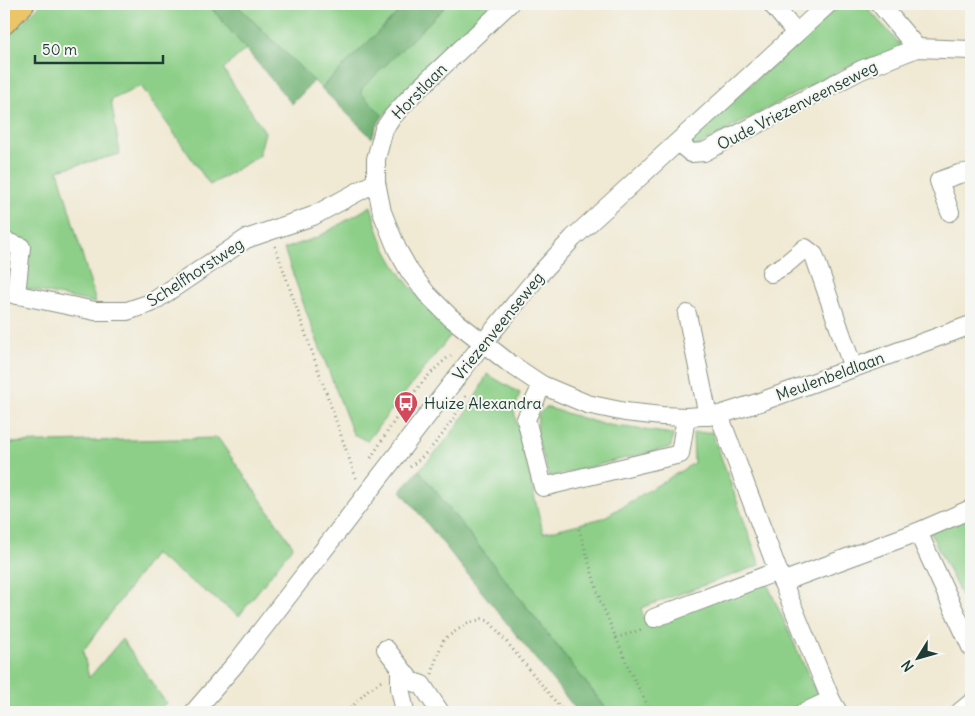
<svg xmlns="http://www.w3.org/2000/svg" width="975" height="716" font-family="Delius,sans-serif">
<rect width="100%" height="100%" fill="#f6f6f2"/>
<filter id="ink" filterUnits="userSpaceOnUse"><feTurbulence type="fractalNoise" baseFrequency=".02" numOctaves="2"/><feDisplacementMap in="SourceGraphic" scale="10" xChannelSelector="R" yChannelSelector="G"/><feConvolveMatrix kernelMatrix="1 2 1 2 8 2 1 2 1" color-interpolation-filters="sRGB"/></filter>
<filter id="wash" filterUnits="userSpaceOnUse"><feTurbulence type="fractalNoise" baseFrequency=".0096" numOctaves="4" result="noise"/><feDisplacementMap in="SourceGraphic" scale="20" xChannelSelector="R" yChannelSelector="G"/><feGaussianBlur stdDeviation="1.12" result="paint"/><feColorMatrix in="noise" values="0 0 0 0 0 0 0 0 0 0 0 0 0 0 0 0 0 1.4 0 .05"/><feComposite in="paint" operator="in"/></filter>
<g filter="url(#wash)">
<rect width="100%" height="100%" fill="#f0e9d3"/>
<g fill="#8dcf88" stroke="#56865e">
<polygon points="41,4 208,4 246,49 223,69 265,132 259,156 210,185 141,86 111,100 120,154 58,170 96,303 4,284 4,41"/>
<polygon points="236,4 407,4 321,88"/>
<polygon points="448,4 499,4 383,116 360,93 362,88"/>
<polygon points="841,4 864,4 905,50 868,60 841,69 696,147 687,141"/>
<path d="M371 206C374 216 376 226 380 236 395 274 423 304 454 331L367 441 353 434 311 325 284 249 318 237Z"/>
<path d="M487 374 520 393 514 411 543 533 603 518 694 463 693 433 712 432 760 565 641 608 646 625 766 581 817 694 807 701 783 712H609L419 470C447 442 471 410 487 374Z"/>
<polygon points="546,407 602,424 673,434 671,447 549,477 537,436 538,415"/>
<polygon points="218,438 293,546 239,616 154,554 83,651 89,678 122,639 166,703 157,712 4,712 4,443"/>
<polygon points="971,515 971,615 930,532"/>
</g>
<g fill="#72b274" stroke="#487854">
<polygon points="208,4 236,4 314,81 292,104"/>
<polygon points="407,4 448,4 362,88 361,93 383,116 377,125 372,138 321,88"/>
<polygon points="419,470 609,712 578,712 401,491"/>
</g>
</g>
<g filter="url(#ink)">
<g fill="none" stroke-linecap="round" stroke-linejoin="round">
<g stroke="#889384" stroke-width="20">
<g id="minor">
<polyline points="509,4 412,95 393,116 384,129 376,159 376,182 382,212 397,249 410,272 427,294 450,317 509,363 542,385 587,404 625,412 662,416 686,417 719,415 760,402 971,325"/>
<polyline points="772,4 796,33"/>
<polyline points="880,4 917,48"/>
<polyline points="678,142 691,153 704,152 861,70 917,48 971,50"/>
<polyline points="950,212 939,181 959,174 971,172"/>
<polyline points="4,241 21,247 16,295"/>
<polyline points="771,273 785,265 805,248 814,255 853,368"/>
<polyline points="4,292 95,311 127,311 151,303 246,239 313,216 376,182"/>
<polyline points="687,314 708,416"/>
<polyline points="542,385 526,419 543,487 680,454 686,417"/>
<polyline points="719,415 778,571 831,700 838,712"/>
<polyline points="918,532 971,647"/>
<polyline points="782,582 918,532 971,509"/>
<polyline points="654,618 778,571"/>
<polyline points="386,649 411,681 422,685 440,712"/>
<polyline points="400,668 400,688 405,712"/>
<polyline points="194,712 237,662 484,342 538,276 573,238 828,4"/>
<polyline points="805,712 831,700"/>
<polyline points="960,712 971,703"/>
</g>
</g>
<g stroke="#889384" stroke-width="25">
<polyline id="major" points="4,23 23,4"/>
</g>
<g stroke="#889384" stroke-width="3" stroke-dasharray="1 4" stroke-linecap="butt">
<polyline points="275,246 357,481"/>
<path d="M371 458C395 420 416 382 451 355"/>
<path d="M410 467C435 448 453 422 467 394"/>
<polyline points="579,529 600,600 630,671 651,712"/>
<polyline points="616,638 643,629"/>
<polyline points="432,674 437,656 444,639 468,623 482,619 489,621 501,635 564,712"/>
<polyline points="172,712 179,705"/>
<polyline points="347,712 368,690 383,680"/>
</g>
<use href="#minor" stroke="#fff" stroke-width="18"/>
<use href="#major" stroke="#ebc669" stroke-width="22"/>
</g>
</g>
<defs>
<g id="bus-pin" transform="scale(1.25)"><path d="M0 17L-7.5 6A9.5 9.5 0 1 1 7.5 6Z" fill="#d1495b" stroke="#f6f6f2"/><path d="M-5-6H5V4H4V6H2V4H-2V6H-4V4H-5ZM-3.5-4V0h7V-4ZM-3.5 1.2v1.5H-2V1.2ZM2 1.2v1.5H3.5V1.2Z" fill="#fff"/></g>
</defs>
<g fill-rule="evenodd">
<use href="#bus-pin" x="406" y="403"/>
</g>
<g text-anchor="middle" stroke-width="4" stroke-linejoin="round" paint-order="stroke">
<g font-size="16" fill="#1f3d34" stroke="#f6f6f2">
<text transform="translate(419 91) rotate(-46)" y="6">Horstlaan</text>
<text transform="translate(797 105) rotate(-27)" y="6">Oude Vriezenveenseweg</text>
<text transform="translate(195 272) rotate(-33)" y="6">Schelfhorstweg</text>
<text transform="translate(498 326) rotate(-51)" y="6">Vriezenveenseweg</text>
<text transform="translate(830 376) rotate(-20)" y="6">Meulenbeldlaan</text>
</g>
<g font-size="16" fill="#1f3d34" stroke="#f6f6f2" text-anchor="start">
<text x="424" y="409">Huize Alexandra</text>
</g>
</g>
<rect width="975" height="716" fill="none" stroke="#f6f6f2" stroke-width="20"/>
<g transform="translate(918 658) rotate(233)" stroke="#f6f6f2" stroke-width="4" paint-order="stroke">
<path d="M0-4L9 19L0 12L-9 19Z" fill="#1f3d34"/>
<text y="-8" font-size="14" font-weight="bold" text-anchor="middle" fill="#1f3d34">N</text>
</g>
<path d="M35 55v8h128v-8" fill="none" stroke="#1f3d34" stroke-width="2.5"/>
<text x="42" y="55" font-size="15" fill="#1f3d34" stroke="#f6f6f2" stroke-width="4" paint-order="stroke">50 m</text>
</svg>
